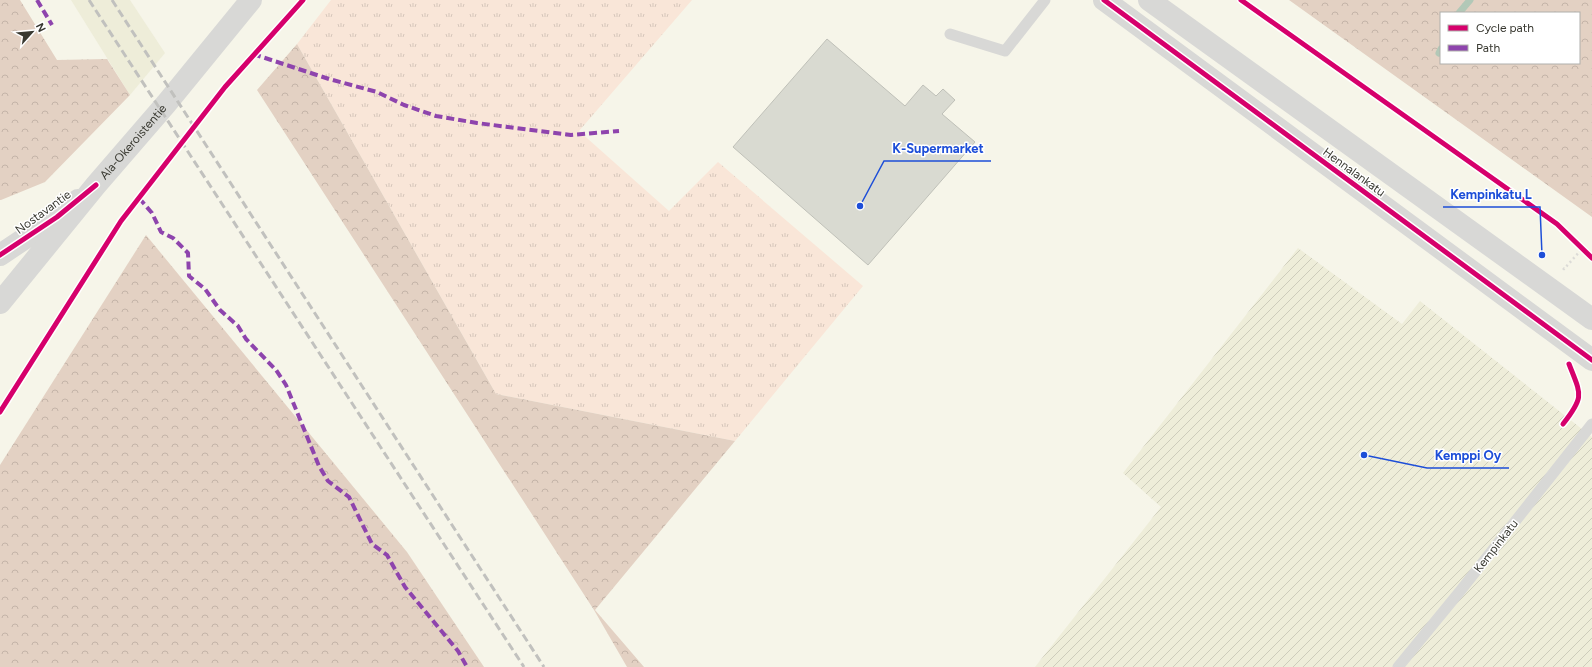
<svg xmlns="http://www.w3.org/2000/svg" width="1592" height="667" font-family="Figtree,sans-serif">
<defs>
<pattern id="industrial-furrows" width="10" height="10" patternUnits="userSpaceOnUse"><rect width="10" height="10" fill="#eeedd9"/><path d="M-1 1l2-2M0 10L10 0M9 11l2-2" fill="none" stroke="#cdccbb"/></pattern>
<pattern id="grass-tufts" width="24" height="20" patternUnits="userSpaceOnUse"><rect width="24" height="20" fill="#f9e6d8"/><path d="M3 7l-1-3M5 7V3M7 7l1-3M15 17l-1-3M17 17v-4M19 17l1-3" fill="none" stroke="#d6c6ba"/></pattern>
<pattern id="forest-crowns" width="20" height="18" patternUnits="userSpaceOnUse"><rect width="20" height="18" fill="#e3d1c3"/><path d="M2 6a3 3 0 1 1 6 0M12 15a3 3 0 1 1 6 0" fill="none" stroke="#c4b4a8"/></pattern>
</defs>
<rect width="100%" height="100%" fill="#f6f5e9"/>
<polygon fill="#eeedd9" points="71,0 130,0 165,53 130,95"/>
<polygon fill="url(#industrial-furrows)" points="1298,248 1402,324 1420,301 1592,437 1592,667 1035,667 1161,507 1123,473"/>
<polygon fill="url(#grass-tufts)" points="331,0 692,0 579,131 669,211 718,162 863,286 735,441 496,394 297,44"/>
<g fill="url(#forest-crowns)" fill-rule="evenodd">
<polygon points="0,0 20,0 57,60 107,59 130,95 45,182 1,200 0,200"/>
<path d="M1289 0H1592V217ZM1441 13H1579V63H1441Z"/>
<polygon points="297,44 496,394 735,441 595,610 644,667 627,667 594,610 257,90"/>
<polygon points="146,235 407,552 484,667 0,667 0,465"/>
</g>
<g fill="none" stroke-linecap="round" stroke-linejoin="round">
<g stroke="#b2c8b7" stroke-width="7">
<polyline points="1459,13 1470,0"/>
<polyline points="1439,53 1441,49"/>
</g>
</g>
<polygon fill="#d9dad1" stroke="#bfc0b8" points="827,39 905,106 923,85 936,96 943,89 955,100 942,114 975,142 868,265 733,147"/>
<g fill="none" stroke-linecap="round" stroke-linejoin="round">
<polyline stroke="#dcdbd7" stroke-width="2.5" stroke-dasharray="2 3" stroke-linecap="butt" points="1563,268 1564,269 1582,249"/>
<g stroke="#d8d8d6" stroke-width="11">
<polyline points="950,34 1005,51 1045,0"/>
<polyline points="1398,667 1461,590 1592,424"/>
</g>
<g stroke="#d8d8d6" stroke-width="22">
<polyline points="1104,0 1592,360"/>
<polyline points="1149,0 1592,319"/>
<polyline points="0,255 57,217 78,200"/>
</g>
<path stroke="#d8d8d6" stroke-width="22" id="s1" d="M0 303 96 185 166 104 251 0"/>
<g stroke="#c1c1be" stroke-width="3" stroke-dasharray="8 4" stroke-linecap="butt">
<polyline points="89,0 524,667"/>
<polyline points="112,0 544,667"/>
</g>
<g stroke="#8e44ad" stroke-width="4" stroke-dasharray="8 4" stroke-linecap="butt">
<polyline points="37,0 52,25"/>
<polyline points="253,54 329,79 377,92 404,105 436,116 477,123 571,135 619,131"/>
<polyline points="139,198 152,213 161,232 173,238 188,253 189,276 205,289 220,310 238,326 246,339 276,370 286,385 319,466 328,481 349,497 372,544 387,555 405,587 458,651 467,667"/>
</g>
<g stroke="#fff" stroke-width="8">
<g id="cycleway">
<polyline points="1104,0 1592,360"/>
<polyline points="1241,0 1557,224 1592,258"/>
<polyline points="0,255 57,217 96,185"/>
<polyline points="0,412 121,221 225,87 303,0"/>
<path d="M1563 424C1585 396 1581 395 1569 364"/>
</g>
</g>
<use href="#cycleway" stroke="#d6006c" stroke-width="5"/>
</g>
<g text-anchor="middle" stroke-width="3" stroke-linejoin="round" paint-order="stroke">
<g font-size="12" fill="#383830" stroke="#fff">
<text dy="4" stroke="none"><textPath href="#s1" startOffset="209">Ala-Okeroistentie</textPath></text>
<text transform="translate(1354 172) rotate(36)" y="4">Hennalankatu</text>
<text transform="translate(43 212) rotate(-36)" y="4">Nostavantie</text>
<text transform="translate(1496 546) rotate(-52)" y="4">Kempinkatu</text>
</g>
</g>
<path fill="none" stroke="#1d4ed8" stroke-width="1.5" d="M860 206L884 161H991M1542 255L1540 207H1443M1364 455L1427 468H1509"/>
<g fill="#1d4ed8" stroke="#fff" stroke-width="1.5">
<circle cx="860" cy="206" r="4"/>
<circle cx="1542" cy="255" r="4"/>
<circle cx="1364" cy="455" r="4"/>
</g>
<g font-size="13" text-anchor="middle" font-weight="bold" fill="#1d4ed8" stroke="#fff" stroke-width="3" stroke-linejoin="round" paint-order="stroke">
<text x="938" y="153">K-Supermarket</text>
<text x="1491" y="199">Kempinkatu L</text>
<text x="1468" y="460">Kemppi Oy</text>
</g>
<rect x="1440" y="12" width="140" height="52" fill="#ffffff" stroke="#afafac"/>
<rect x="1448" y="25" width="20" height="6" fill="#d6006c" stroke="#afafac"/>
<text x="1476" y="32" font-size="12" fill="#383830">Cycle path</text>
<rect x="1448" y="45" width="20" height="6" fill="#8e44ad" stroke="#afafac"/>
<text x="1476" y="52" font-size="12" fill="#383830">Path</text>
<g transform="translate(32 32) rotate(63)" stroke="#ffffff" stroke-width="3" paint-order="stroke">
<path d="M0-3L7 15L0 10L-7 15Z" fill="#383830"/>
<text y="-6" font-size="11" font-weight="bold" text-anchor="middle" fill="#383830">N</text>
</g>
</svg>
